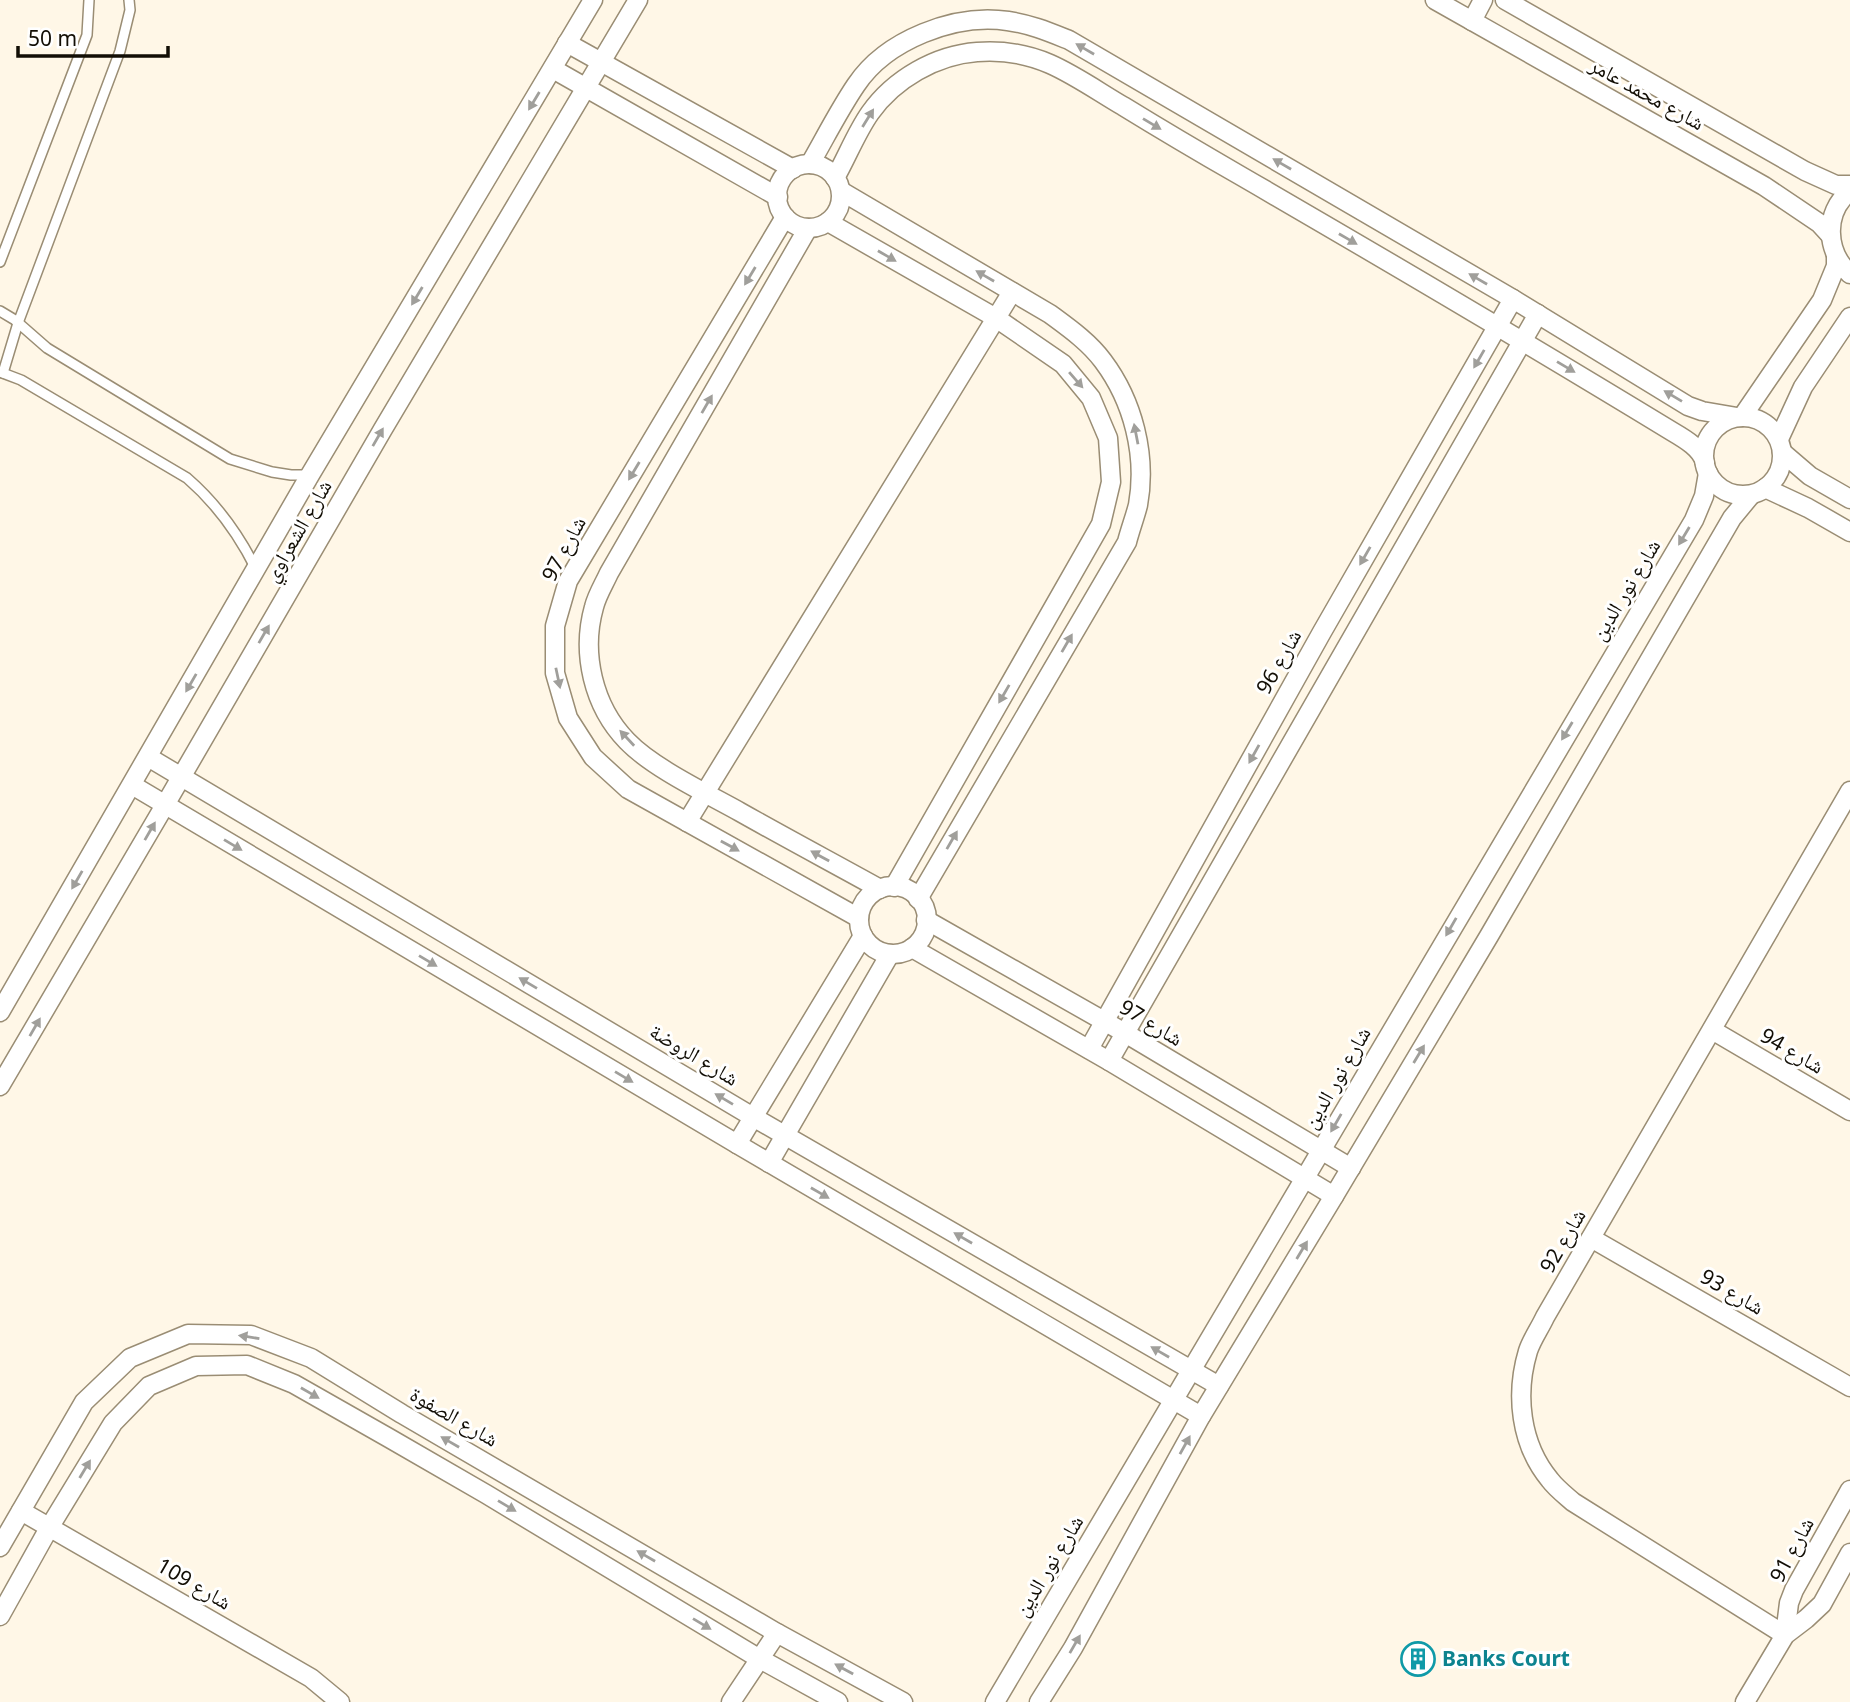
<svg xmlns="http://www.w3.org/2000/svg" width="1850" height="1702" font-family="'Noto Sans','Noto Naskh Arabic',sans-serif">
<rect width="100%" height="100%" fill="#fff7e7"/>
<g fill="none" stroke-linecap="round" stroke-linejoin="round">
<g stroke="#9a8d74" stroke-width="12">
<g id="service">
<polyline points="0,262 87,35 89,0"/>
<polyline points="0,311 15,320 47,348 230,459 272,472 291,475 310,475"/>
<path d="M0 372 21 380 187 478C217 504 238 533 256 569"/>
<polyline points="3,373 18,323 120,51 130,10 129,0"/>
</g>
</g>
<g stroke="#9a8d74" stroke-width="21">
<g id="minor">
<polyline points="1435,0 1764,186 1819,223 1830,235"/>
<polyline points="1505,0 1805,171 1836,185 1850,185"/>
<polyline points="1472,21 1483,0"/>
<polyline points="567,43 793,169"/>
<polyline points="553,69 778,197"/>
<path d="M810 164C825 138 839 110 856 85 886 40 955 13 1008 21 1030 24 1049 32 1069 40L1513 299 1688 406 1702 411 1737 417"/>
<circle cx="809" cy="196" r="32"/>
<path d="M835 178C847 157 856 133 870 113 894 79 936 55 977 52 1002 50 1027 54 1050 64 1075 75 1099 92 1123 106 1162 130 1201 153 1241 176 1386 260 1530 345 1673 432 1685 439 1702 449 1705 463"/>
<path d="M841 191 1050 314C1069 328 1089 342 1103 361 1133 401 1147 455 1138 505 1135 517 1130 530 1127 542L918 899"/>
<path d="M1850 191C1823 213 1826 252 1850 274"/>
<polyline points="785,217 568,581 555,626 555,673 568,718 593,757 628,789 859,918"/>
<polyline points="828,222 996,318 1063,364 1091,398 1108,438 1111,482 1101,524 894,887"/>
<path d="M808 228 609 573C604 584 597 595 594 607 581 653 593 706 627 741 653 768 706 793 740 812 786 838 833 863 880 889"/>
<polyline points="1742,417 1822,300 1836,266 1836,257"/>
<circle cx="1743" cy="456" r="39"/>
<polyline points="1779,439 1803,387 1850,317"/>
<polyline points="1782,452 1810,476 1850,499"/>
<polyline points="1765,488 1808,508 1850,532"/>
<polyline points="148,757 753,1117 1219,1386"/>
<polyline points="132,785 737,1144 1201,1416"/>
<polyline points="687,822 1012,292"/>
<circle cx="893" cy="920" r="34"/>
<polyline points="926,920 1125,1033 1351,1168"/>
<polyline points="912,948 1109,1061 1334,1196"/>
<polyline points="0,1012 310,475 593,0"/>
<polyline points="1712,1030 1850,1111"/>
<polyline points="1089,1049 1322,632 1513,299"/>
<polyline points="1109,1061 1538,314"/>
<polyline points="0,1086 165,805 383,429 638,0"/>
<polyline points="737,1144 863,936"/>
<polyline points="769,1163 890,954"/>
<polyline points="1591,1238 1850,1387"/>
<polyline points="21,1511 311,1678 340,1702"/>
<polyline points="0,1547 84,1402 130,1358 188,1334 251,1335 311,1358 402,1414 777,1633 903,1702"/>
<polyline points="0,1616 49,1528 113,1423 149,1386 196,1366 247,1365 294,1384 389,1438 486,1494 760,1659 838,1702"/>
<path d="M1785 1635 1573 1502C1565 1495 1556 1488 1550 1480 1520 1444 1515 1394 1528 1351 1532 1339 1540 1328 1545 1317L1850 791"/>
<polyline points="1785,1635 1789,1603 1794,1590 1850,1490"/>
<polyline points="731,1702 777,1633"/>
<path d="M995 1702C1229 1308 1459 912 1694 520L1704 496 1708 473"/>
<polyline points="1039,1702 1073,1648 1201,1416 1334,1196 1489,936 1732,518 1751,495"/>
<polyline points="1745,1702 1785,1635 1806,1619 1822,1604 1850,1553"/>
</g>
</g>
<use href="#service" stroke="#fff" stroke-width="9"/>
<use href="#minor" stroke="#fff" stroke-width="18"/>
</g>
<defs><path id="oneway-solid" d="M-6-.8H1V-3.2L6.5 0L1 3.2V.8H-6Z" transform="scale(1.75)"/></defs>
<g fill="#a09f9b">
<use href="#oneway-solid" transform="translate(1085 49) rotate(-150)"/>
<use href="#oneway-solid" transform="translate(534 101) rotate(121)"/>
<use href="#oneway-solid" transform="translate(868 118) rotate(-58)"/>
<use href="#oneway-solid" transform="translate(1152 124) rotate(31)"/>
<use href="#oneway-solid" transform="translate(1282 164) rotate(-150)"/>
<use href="#oneway-solid" transform="translate(1348 239) rotate(30)"/>
<use href="#oneway-solid" transform="translate(887 256) rotate(30)"/>
<use href="#oneway-solid" transform="translate(750 276) rotate(121)"/>
<use href="#oneway-solid" transform="translate(985 276) rotate(-150)"/>
<use href="#oneway-solid" transform="translate(1478 279) rotate(-150)"/>
<use href="#oneway-solid" transform="translate(417 296) rotate(121)"/>
<use href="#oneway-solid" transform="translate(1479 359) rotate(120)"/>
<use href="#oneway-solid" transform="translate(1566 367) rotate(31)"/>
<use href="#oneway-solid" transform="translate(1076 380) rotate(49)"/>
<use href="#oneway-solid" transform="translate(1673 396) rotate(-149)"/>
<use href="#oneway-solid" transform="translate(707 404) rotate(-60)"/>
<use href="#oneway-solid" transform="translate(1136 434) rotate(-101)"/>
<use href="#oneway-solid" transform="translate(378 437) rotate(-60)"/>
<use href="#oneway-solid" transform="translate(634 471) rotate(121)"/>
<use href="#oneway-solid" transform="translate(1684 536) rotate(121)"/>
<use href="#oneway-solid" transform="translate(1365 556) rotate(120)"/>
<use href="#oneway-solid" transform="translate(264 634) rotate(-60)"/>
<use href="#oneway-solid" transform="translate(1067 643) rotate(-60)"/>
<use href="#oneway-solid" transform="translate(558 678) rotate(78)"/>
<use href="#oneway-solid" transform="translate(191 683) rotate(120)"/>
<use href="#oneway-solid" transform="translate(1004 694) rotate(120)"/>
<use href="#oneway-solid" transform="translate(1567 731) rotate(121)"/>
<use href="#oneway-solid" transform="translate(627 738) rotate(-133)"/>
<use href="#oneway-solid" transform="translate(1254 754) rotate(119)"/>
<use href="#oneway-solid" transform="translate(150 831) rotate(-60)"/>
<use href="#oneway-solid" transform="translate(952 840) rotate(-60)"/>
<use href="#oneway-solid" transform="translate(233 845) rotate(31)"/>
<use href="#oneway-solid" transform="translate(730 846) rotate(29)"/>
<use href="#oneway-solid" transform="translate(820 856) rotate(-151)"/>
<use href="#oneway-solid" transform="translate(77 880) rotate(120)"/>
<use href="#oneway-solid" transform="translate(1451 927) rotate(120)"/>
<use href="#oneway-solid" transform="translate(428 961) rotate(31)"/>
<use href="#oneway-solid" transform="translate(528 983) rotate(-149)"/>
<use href="#oneway-solid" transform="translate(35 1027) rotate(-60)"/>
<use href="#oneway-solid" transform="translate(1419 1054) rotate(-59)"/>
<use href="#oneway-solid" transform="translate(624 1077) rotate(31)"/>
<use href="#oneway-solid" transform="translate(724 1099) rotate(-149)"/>
<use href="#oneway-solid" transform="translate(1336 1123) rotate(120)"/>
<use href="#oneway-solid" transform="translate(820 1193) rotate(30)"/>
<use href="#oneway-solid" transform="translate(963 1238) rotate(-150)"/>
<use href="#oneway-solid" transform="translate(1302 1250) rotate(-59)"/>
<use href="#oneway-solid" transform="translate(249 1337) rotate(-171)"/>
<use href="#oneway-solid" transform="translate(1160 1352) rotate(-150)"/>
<use href="#oneway-solid" transform="translate(310 1393) rotate(30)"/>
<use href="#oneway-solid" transform="translate(450 1442) rotate(-150)"/>
<use href="#oneway-solid" transform="translate(1185 1445) rotate(-61)"/>
<use href="#oneway-solid" transform="translate(85 1469) rotate(-59)"/>
<use href="#oneway-solid" transform="translate(507 1506) rotate(31)"/>
<use href="#oneway-solid" transform="translate(646 1556) rotate(-150)"/>
<use href="#oneway-solid" transform="translate(702 1624) rotate(31)"/>
<use href="#oneway-solid" transform="translate(1075 1644) rotate(-60)"/>
<use href="#oneway-solid" transform="translate(844 1669) rotate(-151)"/>
</g>
<defs>
<g id="building-ring" transform="scale(1.75)"><circle r="9.5" fill="#fff" stroke="#0f9aa8" stroke-width="1.5"/><path d="M-4-6H4V6H1V3H-1V6H-4ZM-2.5-4.3h1.7v1.8h-1.7ZM.8-4.3h1.7v1.8H.8ZM-2.5-1h1.7V.8h-1.7ZM.8-1h1.7V.8H.8Z" fill="#0f9aa8"/></g>
</defs>
<g fill-rule="evenodd">
<use href="#building-ring" x="1418" y="1659"/>
</g>
<g text-anchor="middle" stroke-width="6" stroke-linejoin="round" paint-order="stroke">
<g font-size="21" fill="#120e05" stroke="#fff">
<text transform="translate(1647 94) rotate(29)" y="7">شارع محمد عامر</text>
<text transform="translate(298 531) rotate(-60)" y="7">شارع الشعراوي</text>
<text transform="translate(564 549) rotate(-62)" y="7">شارع 97</text>
<text transform="translate(1626 590) rotate(-59)" y="7">شارع نور الدين</text>
<text transform="translate(1279 662) rotate(-61)" y="7">شارع 96</text>
<text transform="translate(1151 1023) rotate(31)" y="7">شارع 97</text>
<text transform="translate(1792 1051) rotate(30)" y="7">شارع 94</text>
<text transform="translate(694 1055) rotate(31)" y="7">شارع الروضة</text>
<text transform="translate(1337 1078) rotate(-60)" y="7">شارع نور الدين</text>
<text transform="translate(1563 1241) rotate(-60)" y="7">شارع 92</text>
<text transform="translate(1732 1292) rotate(30)" y="7">شارع 93</text>
<text transform="translate(454 1417) rotate(30)" y="7">شارع الصفوة</text>
<text transform="translate(1792 1550) rotate(-62)" y="7">شارع 91</text>
<text transform="translate(1049 1566) rotate(-59)" y="7">شارع نور الدين</text>
<text transform="translate(194 1584) rotate(30)" y="7">شارع 109</text>
</g>
<g font-size="21" font-weight="bold" fill="#0d838f" stroke="#fff" text-anchor="start">
<text x="1442" y="1666">Banks Court</text>
</g>
</g>
<path d="M18 46v10h150v-10" fill="none" stroke="#120e05" stroke-width="3.5"/>
<text x="28" y="46" font-size="21" fill="#120e05" stroke="#ffffff" stroke-width="5" paint-order="stroke">50 m</text>
</svg>
